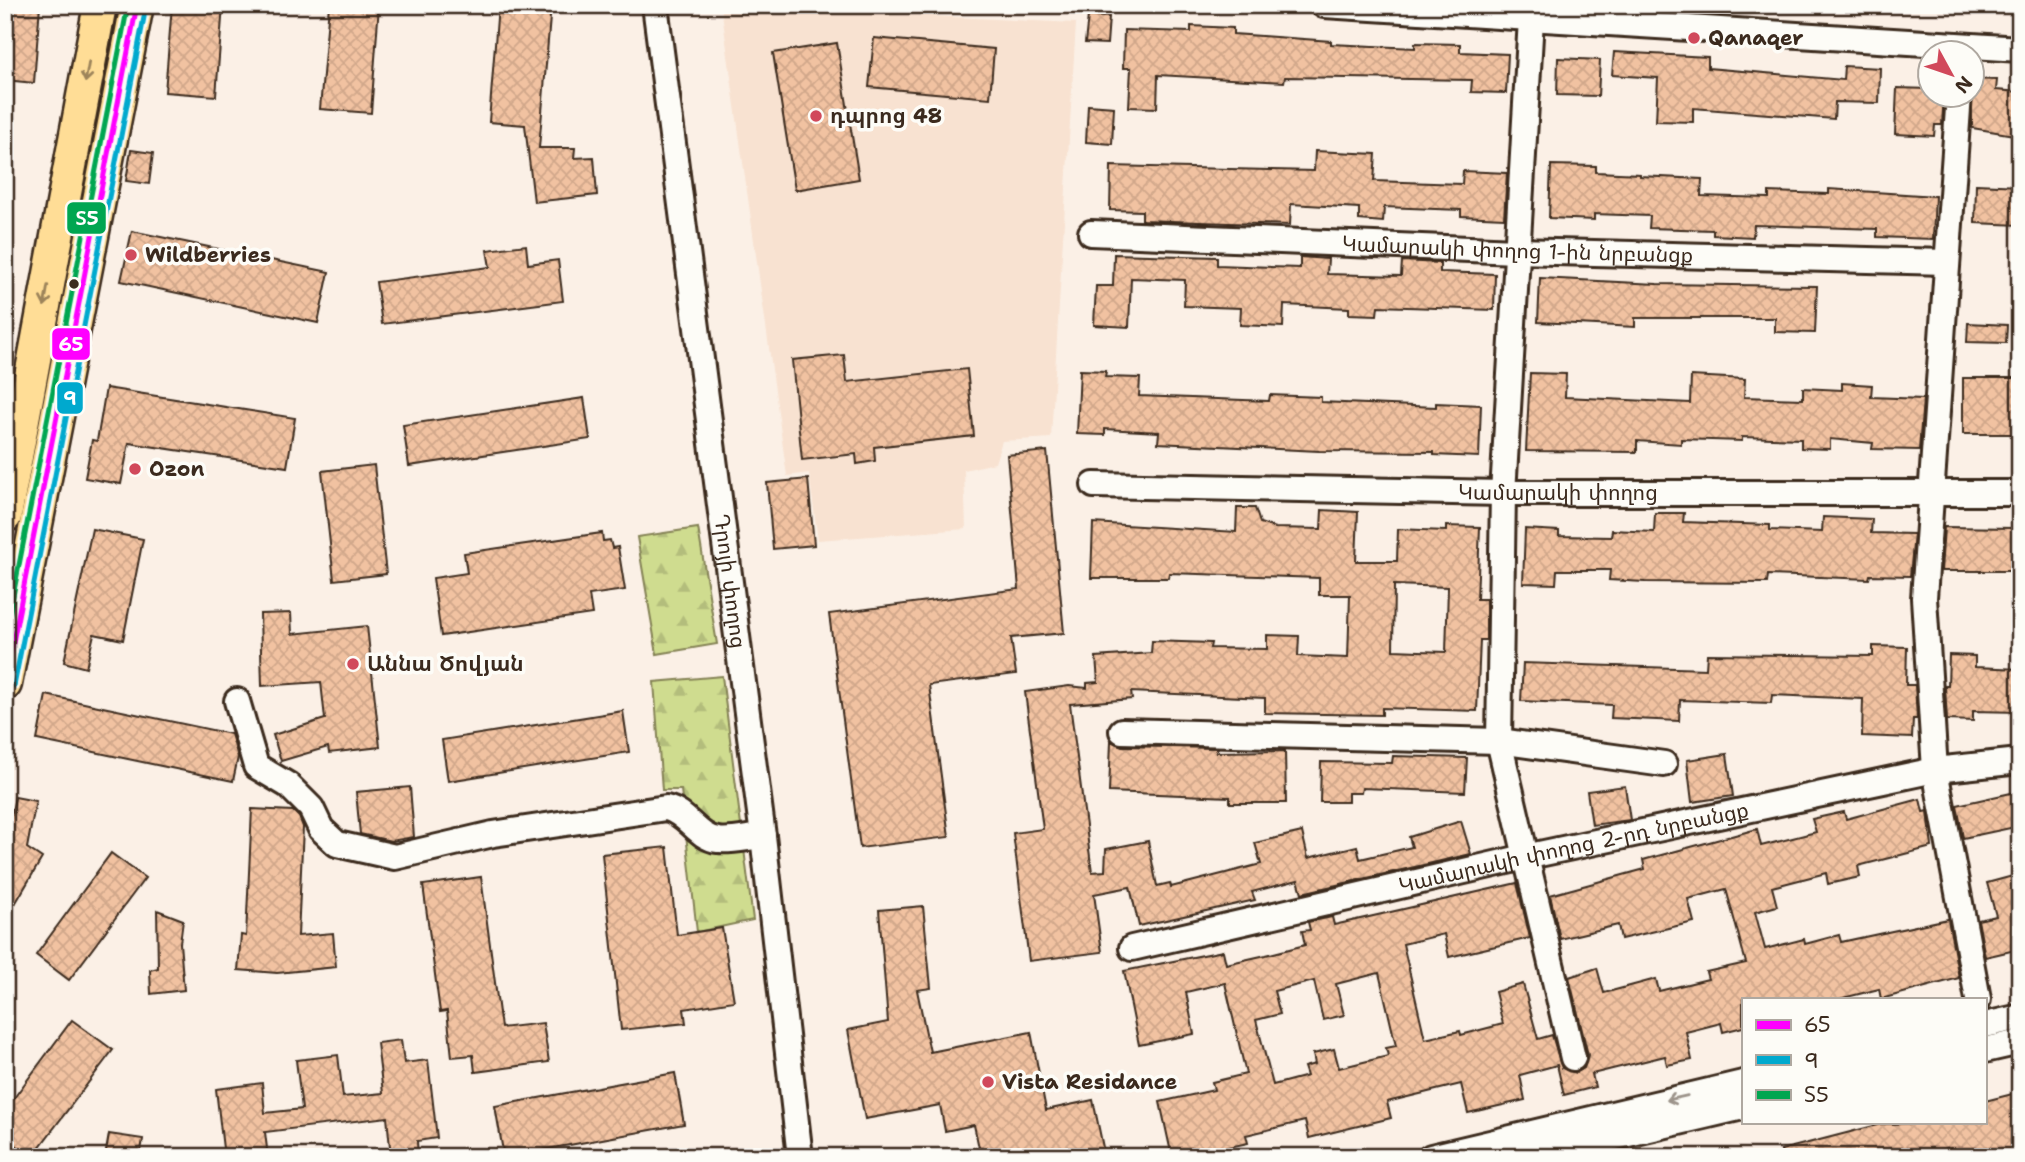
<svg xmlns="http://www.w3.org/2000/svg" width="2025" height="1162" font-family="'Shantell Sans','Noto Sans Armenian',sans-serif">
<defs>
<pattern id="forest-firs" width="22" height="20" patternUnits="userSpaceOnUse" patternTransform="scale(1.75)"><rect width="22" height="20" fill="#cfdc8f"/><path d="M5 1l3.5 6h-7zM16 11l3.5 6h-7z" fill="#b3bd7b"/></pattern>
<pattern id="building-cross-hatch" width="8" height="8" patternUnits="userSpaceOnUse" patternTransform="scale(1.75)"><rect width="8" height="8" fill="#f1c2a1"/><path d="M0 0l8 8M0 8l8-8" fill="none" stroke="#d0a78a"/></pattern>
</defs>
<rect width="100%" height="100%" fill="#fbf0e6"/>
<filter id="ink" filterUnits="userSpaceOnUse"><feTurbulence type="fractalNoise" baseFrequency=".0143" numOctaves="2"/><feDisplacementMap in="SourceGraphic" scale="14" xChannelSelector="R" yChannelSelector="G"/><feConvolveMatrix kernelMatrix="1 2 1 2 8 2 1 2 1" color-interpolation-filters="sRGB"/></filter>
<g filter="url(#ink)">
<polygon fill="#f8e2d1" points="721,6 1076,23 1051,438 1002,441 995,463 964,470 966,529 818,540 809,473 787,476"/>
<g fill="url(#forest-firs)" stroke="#858356" stroke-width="2">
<polygon points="698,528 717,644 657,654 637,537"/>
<polygon points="722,676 753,920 697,932 681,790 662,790 654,682"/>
</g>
<g fill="url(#building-cross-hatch)" stroke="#3b2a1e" stroke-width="2" fill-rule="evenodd">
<polygon points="5,5 40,5 34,83 5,80"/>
<polygon points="172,5 223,5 216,96 165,92"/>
<polygon points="329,5 379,5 371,113 320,109"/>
<polygon points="498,5 551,5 539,148 575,148 574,158 594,157 597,195 534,202 525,125 489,122"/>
<polygon points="1088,16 1109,17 1107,44 1085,43"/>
<polygon points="1191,26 1233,28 1233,34 1331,41 1331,44 1415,48 1415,43 1460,44 1460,52 1508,54 1506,93 1471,92 1472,80 1285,77 1284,82 1158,75 1157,108 1129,107 1131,68 1123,68 1124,30 1191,32"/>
<polygon points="874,38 994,49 990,98 869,87"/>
<polygon points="837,43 859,179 795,190 773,53"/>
<polygon points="1614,52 1708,57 1708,68 1843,80 1844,66 1880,68 1879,103 1835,102 1834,119 1693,108 1693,122 1656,121 1658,78 1612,75"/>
<polygon points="1558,58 1600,60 1598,96 1557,95"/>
<polygon points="1972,79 1997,80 1996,90 2020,92 2020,136 1972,128"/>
<polygon points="1897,88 1930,89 1930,94 1944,94 1942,125 1935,125 1934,136 1895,134"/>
<polygon points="1088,105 1114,107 1112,144 1086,142"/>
<polygon points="131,150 153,153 149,184 126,181"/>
<polygon points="1315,151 1376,154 1374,181 1462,184 1463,171 1507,173 1504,218 1461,216 1461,210 1384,207 1383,222 1359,220 1359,208 1291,204 1290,225 1142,220 1142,211 1110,210 1111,166 1314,171"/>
<polygon points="1551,165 1596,166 1596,172 1640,174 1640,176 1702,179 1701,196 1769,198 1769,192 1829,194 1829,189 1935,196 1933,239 1877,237 1877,229 1754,225 1753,237 1713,235 1713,230 1649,228 1650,216 1594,214 1594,220 1549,218"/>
<polygon points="1976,184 2020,186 2020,225 1975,223"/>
<polygon points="132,231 329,272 318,323 121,281"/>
<polygon points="526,245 528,264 558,260 563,301 382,324 376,282 490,267 487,250"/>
<polygon points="1114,254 1217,257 1217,265 1300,268 1300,257 1328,259 1327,274 1401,276 1402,261 1440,263 1440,272 1495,274 1494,310 1378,306 1377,315 1349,314 1349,308 1284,305 1283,327 1240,325 1241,308 1184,306 1185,280 1131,278 1129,327 1094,325 1096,286 1113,286"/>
<polygon points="1540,278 1657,284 1817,286 1815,333 1775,332 1775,318 1635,318 1635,327 1538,322"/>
<polygon points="1968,323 2007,325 2006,343 1967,342"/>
<polygon points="844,355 847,382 967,369 974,436 874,447 875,461 857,464 856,454 802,460 792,360"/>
<polygon points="1080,370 1106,371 1105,377 1140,378 1139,396 1269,401 1270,395 1321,397 1321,402 1436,407 1436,403 1481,405 1479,457 1434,455 1434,452 1319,451 1158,443 1159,432 1105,429 1105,435 1077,434"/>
<polygon points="1530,373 1566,374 1565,397 1690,403 1691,376 1745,379 1744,397 1803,399 1803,388 1842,390 1842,383 1872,385 1871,397 1923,399 1919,450 1872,449 1873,443 1830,439 1830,449 1801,448 1801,439 1742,437 1742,441 1681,439 1681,444 1637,441 1637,452 1526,451"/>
<polygon points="1963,378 2019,378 2018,434 1963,434"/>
<polygon points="106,388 295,418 287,467 129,443 121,484 85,478 92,440 97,441"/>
<polygon points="584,398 590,439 409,466 403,425"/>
<polygon points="1047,451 1064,633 1011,638 1016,674 929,685 949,837 860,848 829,614 1019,589 1007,455"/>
<polygon points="374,465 386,574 334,580 322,471"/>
<polygon points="808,479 814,545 773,549 767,483"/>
<path d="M1237 508H1255L1260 523 1275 528 1321 529 1322 510 1358 512 1356 561H1397L1398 529 1446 531V526L1480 527 1477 599H1486V640H1480L1477 711 1382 708V715L1265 713V698L1131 692 1132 699 1070 704 1092 872 1105 871 1106 849 1148 841 1157 886 1170 883 1171 887 1261 864 1255 843 1302 832 1308 858 1357 846 1360 859 1412 847 1409 837 1461 821 1471 854 1302 893 1298 880 1252 892 1255 900 1139 926 1130 887 1094 894 1102 952 1029 961 1013 833 1043 829 1025 692 1069 686 1087 688V683L1098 682 1096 657 1151 653 1152 641 1211 643 1210 648 1267 649V635L1299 636 1298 656 1348 658 1350 595H1319V578L1169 573 1168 578H1091L1093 523 1236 532ZM1394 585 1448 587 1446 652 1393 650Z"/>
<polygon points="1655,513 1684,513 1683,522 1770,525 1770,530 1822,532 1823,517 1872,519 1871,533 1914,534 1910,576 1870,575 1869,579 1768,575 1767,583 1645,582 1609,580 1610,570 1557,570 1556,584 1523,583 1525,529 1559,531 1559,536 1611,537 1612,530 1654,532"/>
<polygon points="1944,527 2014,528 2012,571 1941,571"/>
<polygon points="92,529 143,539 123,640 94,634 86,668 64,662"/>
<polygon points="602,533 603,541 610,540 612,548 618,547 625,590 589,595 592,614 441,636 433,578 467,573 464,553"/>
<polygon points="291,613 292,634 367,626 380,747 329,753 328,747 281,761 273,735 325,719 321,682 262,686 260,614"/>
<polygon points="1873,646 1907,647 1906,685 1915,685 1917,719 1913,719 1912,738 1862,736 1863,699 1772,695 1771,703 1680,700 1679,721 1611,718 1612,705 1521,701 1523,663 1706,669 1707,654 1873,656"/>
<polygon points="1949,655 1975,656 1975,667 2020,669 2020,712 1973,711 1973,721 1947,720 1945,686 1948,686"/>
<polygon points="46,695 231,734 238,757 233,781 37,740"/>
<polygon points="623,711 629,752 448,781 442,740"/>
<polygon points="1111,741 1122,746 1217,748 1216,752 1285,751 1286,803 1230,803 1230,797 1109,792"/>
<polygon points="1727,754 1733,796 1692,802 1687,760"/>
<polygon points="1393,756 1467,758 1465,792 1362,788 1361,793 1348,793 1348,802 1320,802 1321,762 1392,763"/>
<polygon points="1625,786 1630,820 1592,825 1587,791"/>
<polygon points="410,787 414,837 391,841 360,834 356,792"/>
<polygon points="2020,791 2020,826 1963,838 1957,805"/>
<polygon points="15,797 36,801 27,848 42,858 5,921 5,845"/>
<path d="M1920 799 1923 812 1928 811 1932 847 1858 866 1860 877 1828 884 1826 873 1772 887 1777 906 1755 912 1765 949 1804 939 1805 944 1839 935 1841 942 1948 919 1959 978 1881 999 1879 989 1839 999H1743V1027L1723 1032 1721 1023 1686 1032 1692 1060 1667 1065 1665 1056 1592 1074 1595 1087 1564 1095 1557 1065 1520 1075 1525 1100 1468 1113 1461 1084 1387 1102 1391 1118 1309 1138 1305 1121 1246 1135 1248 1143 1206 1152 1207 1157H1172L1160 1102 1214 1090 1212 1082 1246 1074 1225 983 1186 992 1194 1034 1139 1045 1124 971 1223 951 1226 964 1266 955 1305 945 1302 931 1310 930 1308 922 1332 917 1334 925 1517 883 1530 938 1449 957 1444 934 1403 944 1425 1039 1460 1031 1461 1035 1503 1024 1495 992 1523 984 1538 1039 1552 1035 1562 1068 1576 1073 1584 1068 1588 1055 1569 977 1597 968 1604 993 1656 979 1659 991 1708 979 1706 972 1746 963 1726 889 1688 899 1694 922 1621 939 1618 925 1560 939 1550 895 1645 869 1643 860 1757 829 1761 846 1816 832 1812 819 1844 812 1846 819ZM1379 973 1396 1046 1386 1048 1388 1056 1339 1068 1334 1049 1313 1054 1315 1064 1304 1067 1307 1076 1273 1085 1256 1020 1280 1014 1274 991 1314 981 1323 1020 1344 1015 1336 984Z"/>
<polygon points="252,809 293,811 299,817 303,827 298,936 333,933 336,967 277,973 238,970 241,935 246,936"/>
<polygon points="667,847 677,935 722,928 734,1001 684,1009 686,1023 621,1030 602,854"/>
<polygon points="111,853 145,878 69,980 36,955"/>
<polygon points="2020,874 2020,949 1985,957 1978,920 1996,916 1987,883"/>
<polygon points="481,877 501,1028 543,1023 549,1062 475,1072 473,1055 452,1057 447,1011 440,1012 423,885"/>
<polygon points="923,906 931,988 917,990 930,1052 1031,1032 1046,1110 1093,1100 1105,1157 981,1157 974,1125 945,1131 940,1105 865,1119 848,1030 888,1022 879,910"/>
<polygon points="157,910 183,920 180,943 184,990 151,994 150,970 158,968"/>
<polygon points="72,1020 113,1050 32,1157 5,1137 5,1110"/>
<polygon points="401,1040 404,1063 428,1060 437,1138 417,1141 418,1157 391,1157 387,1117 265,1132 268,1157 224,1157 216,1089 262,1083 265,1113 302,1109 296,1060 338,1055 343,1097 383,1093 377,1043"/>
<polygon points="675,1073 684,1124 504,1157 495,1106"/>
<polygon points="2020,1092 2020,1157 1948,1157 1947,1148 1912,1157 1782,1157 1781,1150 1881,1124 1985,1122 1985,1101"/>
<polygon points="109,1134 143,1139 140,1157 105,1157"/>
</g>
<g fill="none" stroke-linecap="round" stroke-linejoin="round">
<g stroke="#3b2a1e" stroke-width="30">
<g id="minor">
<path id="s1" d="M655 5 763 836 800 1157"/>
<polyline points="1324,5 2020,49"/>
<polyline points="1531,19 1503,493 1499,741 1573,1058"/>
<polyline points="1959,94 1924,598 1935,770 1978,999"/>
<path id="s2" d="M1091 233 1516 251 1947 262"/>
<path id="s3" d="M1094 485 1503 493H2020"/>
<path d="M237 701 256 766 288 785 311 808 321 829 337 844 395 857 493 834 666 808C687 812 697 838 718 840 731 842 749 837 763 836"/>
<polyline points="1122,731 1499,741 1664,764"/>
<path id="s4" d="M1132 948 1525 857 1935 770 2020 761"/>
<polyline points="1985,1025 2020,1017"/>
<polyline points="1985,1050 2020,1042"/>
<polyline points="1431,1157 1743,1083"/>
<polyline points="1530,1157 1743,1107"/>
</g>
</g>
<g stroke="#3b2a1e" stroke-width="37">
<g id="major">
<polyline points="5,516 100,5"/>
<polyline points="5,684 137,5"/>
</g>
</g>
<use href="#minor" stroke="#fdfcf7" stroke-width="24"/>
<use href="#major" stroke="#ffdd96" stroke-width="32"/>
<g stroke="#fdfcf7" stroke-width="10">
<polyline id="bus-1" points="5,683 137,5"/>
</g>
<g stroke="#fdfcf7" stroke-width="10">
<polyline id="bus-2" points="14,686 146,7"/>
</g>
<g stroke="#fdfcf7" stroke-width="10">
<polyline id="bus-3" points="5,637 128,5"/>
</g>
<use href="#bus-1" stroke="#f0f" stroke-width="5"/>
<use href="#bus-2" stroke="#00a9ce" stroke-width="5"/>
<use href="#bus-3" stroke="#00a651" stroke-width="5"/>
</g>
<defs><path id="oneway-shaft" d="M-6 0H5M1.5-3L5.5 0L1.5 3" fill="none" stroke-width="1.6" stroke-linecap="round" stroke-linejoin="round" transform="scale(1.75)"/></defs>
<g stroke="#9d845a">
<use href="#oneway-shaft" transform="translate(87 72) rotate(100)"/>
<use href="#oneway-shaft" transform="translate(46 296) rotate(100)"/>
</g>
<use stroke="#9c938a" href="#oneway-shaft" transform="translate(1677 1098) rotate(167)"/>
</g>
<g fill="#d1495b" stroke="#fdfcf7" stroke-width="2.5">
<circle cx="1694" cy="38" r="7"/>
<circle cx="816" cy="116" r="7"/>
<circle cx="131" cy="255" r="7"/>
<circle cx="135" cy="469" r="7"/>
<circle cx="353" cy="664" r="7"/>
<circle cx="988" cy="1082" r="7"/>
</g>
<circle fill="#3b2a1e" stroke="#fdfcf7" stroke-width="2.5" cx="74" cy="284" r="6"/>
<g text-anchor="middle" stroke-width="7" stroke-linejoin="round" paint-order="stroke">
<g font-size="21" font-weight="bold" fill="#3b2a1e" stroke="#fdfcf7" text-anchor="start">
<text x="1708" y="45">Qanaqer</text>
<text x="830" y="123">դպրոց 48</text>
<text x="145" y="262">Wildberries</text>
<text x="149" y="476">Ozon</text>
<text x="367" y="671">Աննա Ծովյան</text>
<text x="1002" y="1089">Vista Residance</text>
</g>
<g font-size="21" fill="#3b2a1e" stroke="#fdfcf7">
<text dy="7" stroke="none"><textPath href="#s2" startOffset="427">Կամարակի փողոց 1-ին նրբանցք</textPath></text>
<text dy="7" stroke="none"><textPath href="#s3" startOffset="464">Կամարակի փողոց</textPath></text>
<text dy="7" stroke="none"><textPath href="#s1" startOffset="581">Դրոյի փողոց</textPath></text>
<text dy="7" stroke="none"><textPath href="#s4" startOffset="453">Կամարակի փողոց 2-րդ նրբանցք</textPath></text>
</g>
</g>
<g stroke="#fdfcf7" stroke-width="2.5">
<rect x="66" y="201" width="41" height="34" rx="7" fill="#00a651"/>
<rect x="51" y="327" width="40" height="34" rx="7" fill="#f0f"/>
<rect x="56" y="381" width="28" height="34" rx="7" fill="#00a9ce"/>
</g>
<g font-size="19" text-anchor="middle" font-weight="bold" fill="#fff">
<text x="87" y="225">Տ5</text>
<text x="71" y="351">65</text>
<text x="70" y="405">9</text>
</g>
<rect width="2025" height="1162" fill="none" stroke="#fdfcf7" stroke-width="28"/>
<rect x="14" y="14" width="1997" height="1134" fill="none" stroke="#3b2a1e" stroke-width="2.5" filter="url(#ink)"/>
<rect x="1742" y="998" width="245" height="126" fill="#fdfcf7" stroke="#afa8a0" stroke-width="2"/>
<rect x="1756" y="1020" width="35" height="10" fill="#ff00ff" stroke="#afa8a0" stroke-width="2"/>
<text x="1804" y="1032" font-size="21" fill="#3b2a1e">65</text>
<rect x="1756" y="1055" width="35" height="10" fill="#00a9ce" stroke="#afa8a0" stroke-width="2"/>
<text x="1804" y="1068" font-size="21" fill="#3b2a1e">9</text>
<rect x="1756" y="1090" width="35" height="10" fill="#00a651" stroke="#afa8a0" stroke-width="2"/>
<text x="1804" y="1102" font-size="21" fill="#3b2a1e">Տ5</text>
<g transform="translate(1951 74) rotate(130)"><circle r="33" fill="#fdfcf7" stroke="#afa8a0" stroke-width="2"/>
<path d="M0-5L12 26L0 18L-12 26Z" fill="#d1495b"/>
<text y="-10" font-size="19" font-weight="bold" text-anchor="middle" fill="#3b2a1e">N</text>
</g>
</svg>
